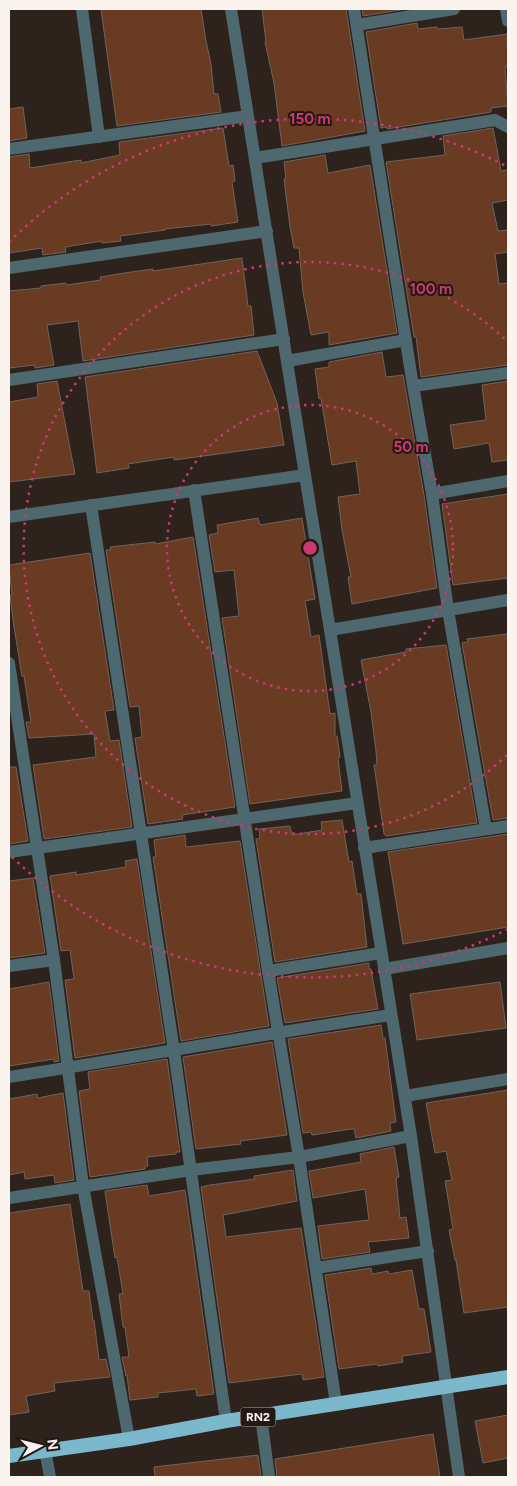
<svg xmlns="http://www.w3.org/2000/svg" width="517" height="1486" font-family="Figtree,sans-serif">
<rect width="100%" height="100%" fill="#2d221c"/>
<g fill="#683b22" stroke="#70635c">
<polygon points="101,9 201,9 206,41 211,64 214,94 218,94 221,112 117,126"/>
<polygon points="262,9 346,9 365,131 282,146 274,83 265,42 266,42"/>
<polygon points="362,9 406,9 363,16"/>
<polygon points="417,23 418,29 437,27 438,29 462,27 464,40 507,34 508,67 505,67 508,106 491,108 491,112 387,129 387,127 381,128 366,32"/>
<polygon points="23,107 27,138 9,141 9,109"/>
<polygon points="223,128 229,166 233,165 235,181 232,182 238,222 211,226 211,224 165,229 165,230 120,236 121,241 102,243 102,241 65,247 66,252 43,255 42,248 9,253 9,157 29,154 30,168 81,160 81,163 120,155 119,142"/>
<polygon points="493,128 501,171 508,170 508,200 492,203 498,231 508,230 508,252 495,254 499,284 508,283 508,365 421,377 416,337 414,337 386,162 445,155 443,136"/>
<polygon points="325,155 328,173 370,165 397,333 329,345 329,332 311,335 303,292 299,248 294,248 290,227 284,179 286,179 284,162"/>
<polygon points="242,258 248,306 251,306 254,335 83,361 78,321 47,325 54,365 35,368 35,365 9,368 9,291 41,288 41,286 66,283 67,285 101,280 100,277 131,272 153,269 153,271"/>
<polygon points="257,351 277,403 284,445 174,460 174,457 128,464 129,468 97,473 85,377"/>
<polygon points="382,352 386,377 403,375 424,495 437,588 352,604 348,577 351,577 342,530 338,497 360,494 356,461 332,465 321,398 319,399 315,369 329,367 329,362"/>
<polygon points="57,381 75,474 9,482 9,402 38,397 37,384"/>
<polygon points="508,381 508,460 492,462 489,443 454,449 450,425 486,420 482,385"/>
<polygon points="508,494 508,578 453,585 442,504"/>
<polygon points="258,518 260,525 302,518 315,599 305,601 311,637 319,635 330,714 335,713 335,736 337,736 340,757 338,758 342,791 250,804 222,618 239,616 234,570 215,572 209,535 218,533 217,525"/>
<polygon points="193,537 235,807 182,815 183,819 148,824 135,738 142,737 139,706 130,707 106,550 111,550 110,547 155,542 155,544"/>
<polygon points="90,553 114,710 105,711 110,741 119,740 132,827 44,839 33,765 96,757 94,734 29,738 26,722 31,722 24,676 22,676 14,627 10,595 12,595 9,565"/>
<polygon points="507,634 508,645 508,818 493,820 462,643 468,642 467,639"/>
<polygon points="446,645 477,823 386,836 384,834 374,765 377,765 376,751 371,712 361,660 406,652 406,649"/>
<polygon points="9,767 16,767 28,841 9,844"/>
<polygon points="342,820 349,862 352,861 357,894 361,894 367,947 275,962 256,839 260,838 259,829 290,826 292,835 322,830 321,822"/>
<polygon points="508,834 508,927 403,944 388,852"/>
<polygon points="185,835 186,847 240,841 269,1026 181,1041 153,857 156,857 154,840"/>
<polygon points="137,859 165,1043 75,1058 65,980 74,979 70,950 61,951 50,876 76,872 76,875 126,867 125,861"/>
<polygon points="33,878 45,953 9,958 9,881"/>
<polygon points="369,963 369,969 371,969 378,1009 285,1023 277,978"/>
<polygon points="49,982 59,1061 54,1062 54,1059 9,1066 9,989"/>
<polygon points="500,982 506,1028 417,1040 410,994"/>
<polygon points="381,1025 383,1038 385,1038 396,1122 390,1123 391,1131 356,1138 354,1129 351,1129 312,1135 311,1132 303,1133 288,1039"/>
<polygon points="272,1042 287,1135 240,1141 241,1144 196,1149 183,1057"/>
<polygon points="167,1059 180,1152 176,1152 176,1154 147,1157 148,1166 145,1167 145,1169 90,1177 79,1091 90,1089 88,1072"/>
<polygon points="508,1090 508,1307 464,1313 456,1260 455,1260 449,1230 453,1229 445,1181 452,1180 446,1151 435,1153 426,1103"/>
<polygon points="63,1093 74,1180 55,1183 54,1175 25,1179 24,1172 9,1175 9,1099 37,1094 38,1098"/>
<polygon points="394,1147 399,1177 396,1178 400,1218 406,1217 409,1238 368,1242 370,1252 322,1259 318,1226 369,1220 365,1189 313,1198 309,1171 361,1162 360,1154"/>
<polygon points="293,1170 297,1201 223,1215 226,1237 301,1228 324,1377 303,1380 302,1374 229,1383 201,1187 210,1185 255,1179 254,1176"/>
<polygon points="147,1185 149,1196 185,1190 214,1394 197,1396 196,1389 158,1393 158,1397 130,1400 127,1375 126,1376 122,1357 129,1357 125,1327 123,1327 119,1294 123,1294 117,1257 115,1258 105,1191"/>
<polygon points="70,1204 83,1291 89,1291 93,1321 94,1320 99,1360 106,1359 110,1377 54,1383 55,1391 26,1396 29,1412 9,1415 9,1213"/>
<polygon points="371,1268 372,1274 388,1271 389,1274 412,1270 419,1309 424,1309 431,1352 402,1356 403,1362 378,1366 377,1364 339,1369 325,1275"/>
<polygon points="508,1415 508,1458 483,1463 475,1421"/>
<polygon points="433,1434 440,1477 277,1477 275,1459"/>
<polygon points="258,1455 261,1477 155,1477 154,1467"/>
</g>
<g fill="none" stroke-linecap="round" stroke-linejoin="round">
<g stroke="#4e6870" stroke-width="12">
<polyline points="82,9 99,137"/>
<polyline points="231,9 305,475"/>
<polyline points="354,9 413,386 432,494 448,610 486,829"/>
<polyline points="506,9 508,21"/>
<polyline points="357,25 454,9"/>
<polyline points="9,149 248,116"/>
<polyline points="255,158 495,120 508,127"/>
<polyline points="9,268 267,231"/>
<polyline points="287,361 406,340"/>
<polyline points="9,380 284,339"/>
<polyline points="413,386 508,373"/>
<polyline points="194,490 268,971 299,1157 336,1404"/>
<polyline points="432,494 508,481"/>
<polyline points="91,505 174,1051 226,1421"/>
<polyline points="330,630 411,1136 459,1477"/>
<polyline points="9,663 54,960 83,1186 129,1439"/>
<polyline points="364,848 508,826"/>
<polyline points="9,852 357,803"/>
<polyline points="9,966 54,960"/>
<polyline points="384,969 508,948"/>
<polyline points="268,971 381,953"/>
<path d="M9 1077C136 1057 263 1034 391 1015"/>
<polyline points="405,1096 508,1079"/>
<polyline points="9,1198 191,1170 299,1157 411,1136"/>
<polyline points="316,1268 428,1251"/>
<polyline points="261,1416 269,1477"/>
<polyline points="45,1450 50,1477"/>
</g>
<polyline stroke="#4e6870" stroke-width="12" points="9,517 305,475 330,630 508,600"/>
<polyline stroke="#7cb8cc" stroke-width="14" points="9,1456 129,1439 226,1421 508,1377"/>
</g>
<g fill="none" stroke="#cb3971" stroke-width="2.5" stroke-dasharray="2.5 5">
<circle cx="310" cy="548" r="143"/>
<path d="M507 755A286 286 0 1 1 507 341"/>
<path d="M508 929A429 429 0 0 1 9 854M9 242A429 429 0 0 1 508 167"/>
</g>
<g text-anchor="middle" stroke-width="4" stroke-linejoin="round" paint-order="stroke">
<rect fill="#231812" stroke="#bab1ac" stroke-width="1" x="240.5" y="1407.5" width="35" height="19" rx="4"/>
<g font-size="12" font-weight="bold" fill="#fbf3ee">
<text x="258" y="1421">RN2</text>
</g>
</g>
<circle cx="310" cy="548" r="8" fill="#cb3971" stroke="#231812" stroke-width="2.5"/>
<g font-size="15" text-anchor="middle" font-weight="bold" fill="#cb3971" stroke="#231812" stroke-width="4" stroke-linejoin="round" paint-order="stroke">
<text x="310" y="124">150 m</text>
<text x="431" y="294">100 m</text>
<text x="411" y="452">50 m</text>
</g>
<rect width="517" height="1486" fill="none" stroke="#fbf3ee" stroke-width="20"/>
<g transform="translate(40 1446) rotate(83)" stroke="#231812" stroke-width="4" paint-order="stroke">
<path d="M0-4L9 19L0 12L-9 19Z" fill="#fbf3ee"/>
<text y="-8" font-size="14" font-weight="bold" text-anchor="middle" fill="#fbf3ee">N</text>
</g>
</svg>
